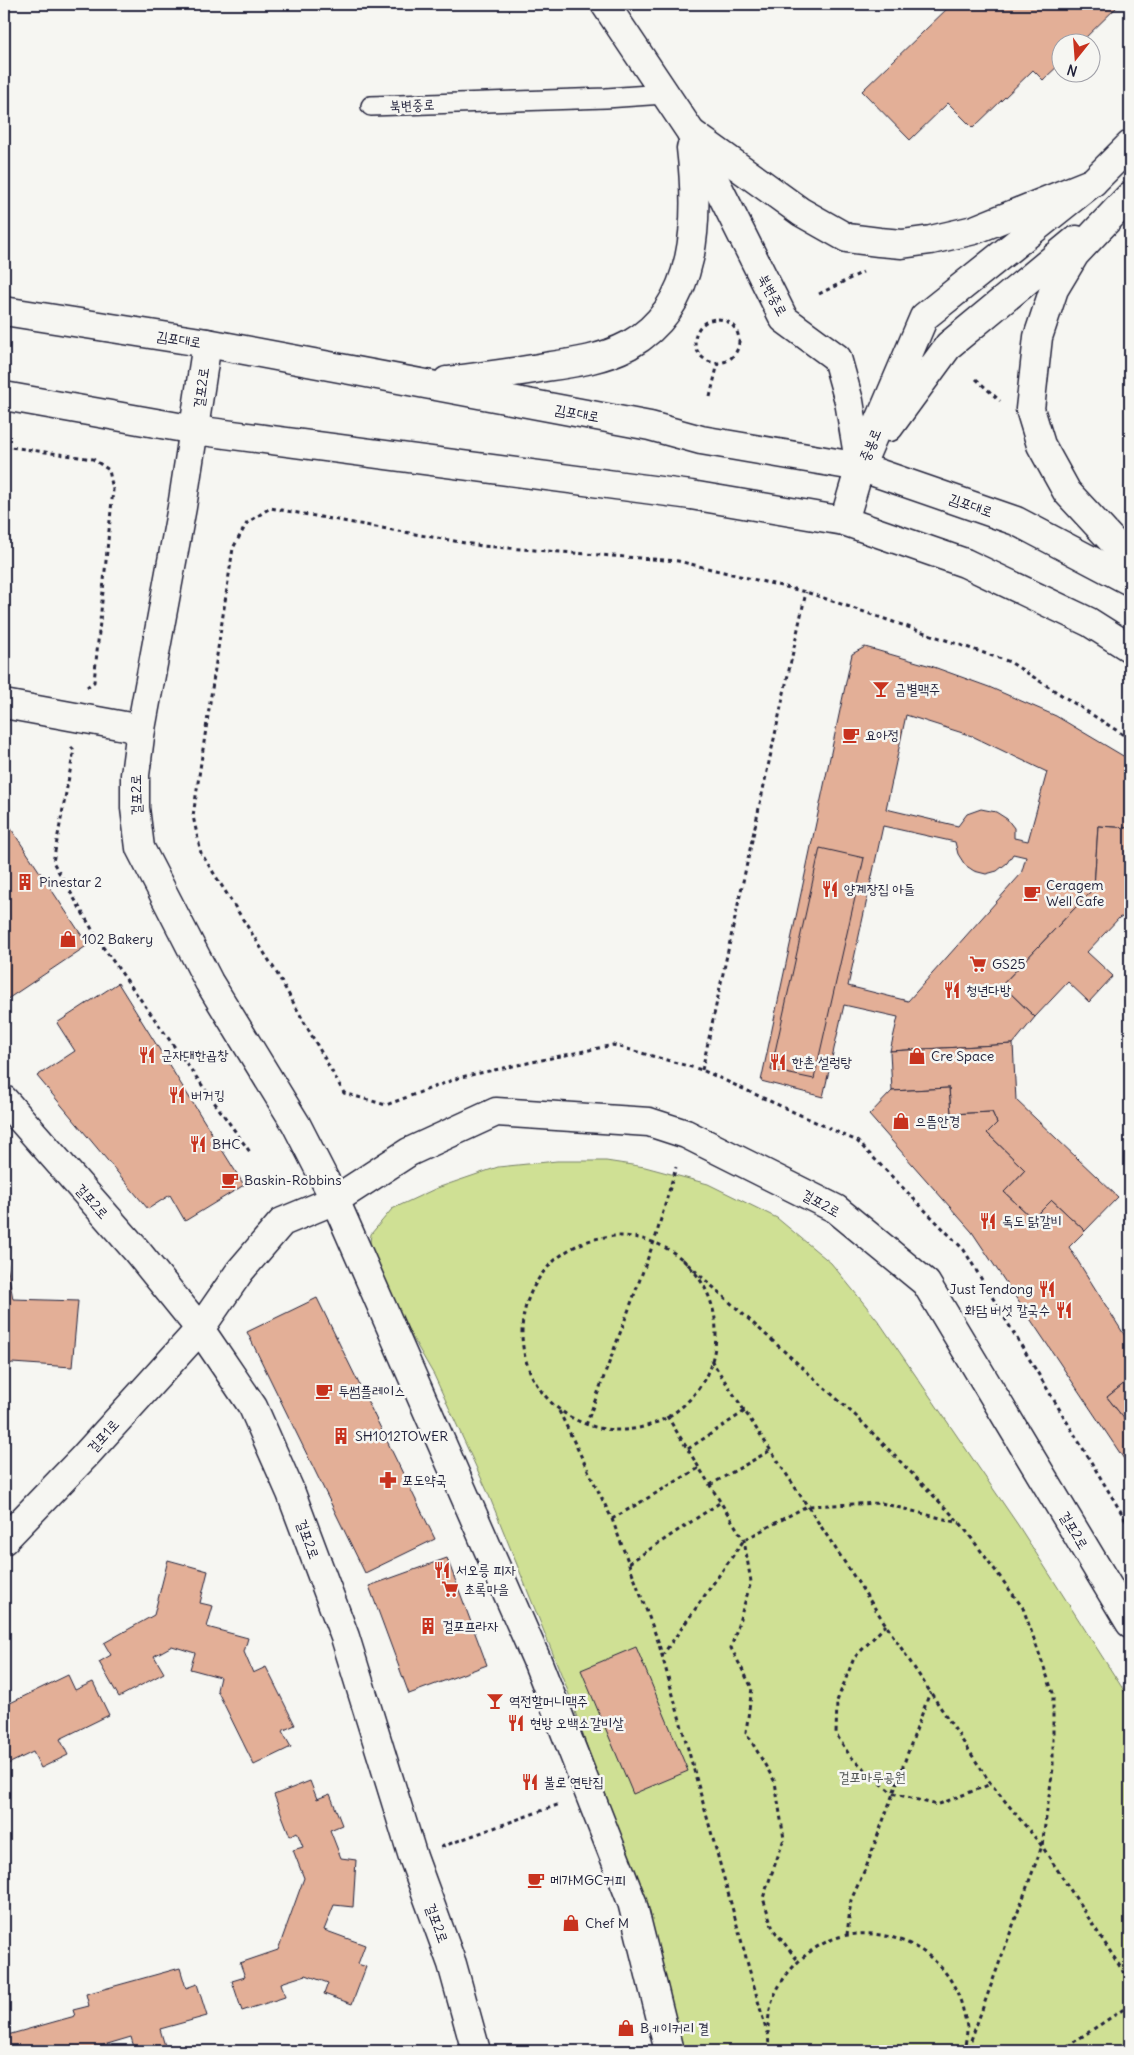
<svg xmlns="http://www.w3.org/2000/svg" width="1134" height="2055" font-family="Delius,'Poor Story',sans-serif">
<rect width="100%" height="100%" fill="#f6f6f2"/>
<filter id="ink" filterUnits="userSpaceOnUse"><feTurbulence type="fractalNoise" baseFrequency=".02" numOctaves="2"/><feDisplacementMap in="SourceGraphic" scale="10" xChannelSelector="R" yChannelSelector="G"/><feConvolveMatrix kernelMatrix="1 2 1 2 8 2 1 2 1" color-interpolation-filters="sRGB"/></filter>
<g filter="url(#ink)">
<polygon fill="#cfe094" stroke="#788168" points="557,1161 606,1161 645,1167 708,1184 777,1218 831,1263 879,1322 1018,1525 1130,1700 1130,2051 678,2051 641,1901 566,1686 488,1493 434,1375 385,1290 368,1257 371,1234 392,1209 437,1188 498,1167"/>
<g fill="#e3af97" stroke="#22223b" fill-rule="evenodd">
<polygon points="952,4 1120,4 1081,42 1062,42 1062,62 1043,80 1033,70 973,128 948,103 910,140 862,91"/>
<path d="M865 647 931 666 989 687 1056 716 1130 760V828L1098 826 1094 888 1002 985 1035 1017 1013 1044 890 1051 898 1017 844 1005 823 1097 761 1081 852 654ZM906 715 972 736 1047 772 1028 841 1014 838V828L1007 819 996 812 981 809 967 814 958 826 886 809ZM883 826 955 842 958 854 965 865 974 871 986 874 997 871 1007 863 1013 854 1026 857 1021 874 908 1001 848 986Z"/>
<polygon points="4,818 88,945 6,1000 4,997"/>
<polygon points="1098,826 1130,828 1130,919 1120,917 1087,952 1113,976 1089,1002 1068,982 1035,1017 1002,985 1094,888"/>
<polygon points="820,848 864,858 814,1079 771,1070"/>
<polygon points="118,983 244,1185 185,1221 170,1195 148,1209 37,1076 75,1051 57,1023"/>
<polygon points="1013,1044 1016,1100 1118,1197 1085,1231 1052,1200 1033,1219 1004,1192 1025,1170 987,1133 997,1123 992,1112 951,1114 949,1088 892,1091 890,1051"/>
<polygon points="949,1088 951,1114 992,1112 997,1123 987,1133 1025,1170 1004,1192 1033,1219 1052,1200 1085,1231 1069,1247 1130,1344 1130,1379 1107,1397 1130,1426 1130,1468 972,1232 869,1115 892,1091"/>
<polygon points="4,1248 13,1299 78,1301 72,1367 12,1363 4,1367"/>
<polygon points="317,1298 435,1539 365,1573 247,1332"/>
<polygon points="1130,1379 1130,1426 1107,1397"/>
<polygon points="447,1558 487,1665 409,1694 369,1586"/>
<polygon points="168,1560 208,1571 200,1603 213,1606 207,1627 248,1638 244,1652 253,1673 266,1667 295,1725 282,1731 291,1747 254,1765 217,1690 220,1677 190,1669 195,1653 172,1646 154,1656 164,1673 119,1697 99,1662 111,1655 104,1643 154,1615"/>
<polygon points="636,1647 688,1771 633,1794 581,1670"/>
<polygon points="68,1675 75,1690 93,1682 109,1715 60,1739 68,1755 41,1768 33,1752 4,1766 4,1706"/>
<polygon points="310,1781 317,1799 330,1794 342,1825 330,1830 341,1858 356,1860 353,1907 334,1905 324,1930 365,1945 358,1964 366,1967 352,2004 324,1994 328,1983 306,1975 281,1983 285,1997 242,2011 232,1981 245,1977 240,1963 278,1950 304,1878 293,1850 303,1847 297,1832 290,1836 274,1795"/>
<polygon points="180,1968 186,1988 197,1984 207,2016 160,2029 165,2046 145,2051 135,2051 131,2037 84,2051 4,2051 4,2036 75,2016 73,2010 89,2006 86,1994"/>
</g>
<g fill="none" stroke-linecap="round" stroke-linejoin="round">
<g stroke="#22223b" stroke-width="22">
<polyline id="lane" points="371,106 606,98 664,94"/>
</g>
<g stroke="#22223b" stroke-width="31">
<g id="street">
<polyline points="4,704 141,729"/>
<polyline points="4,1100 136,1250 200,1329 253,1407 291,1493 345,1637 413,1857 452,1964 476,2051"/>
</g>
</g>
<g stroke="#22223b" stroke-width="31">
<g id="secondary">
<polyline points="605,4 690,131 784,319 837,358 849,401 860,467 844,521"/>
<polyline points="693,134 801,212 847,238 879,242 902,244 931,240 974,230 1093,182"/>
<polyline points="1130,196 1075,254 1054,289 1038,337 1030,409 1041,445 1067,492 1130,560"/>
<polyline points="4,311 207,343 650,426 701,440 860,467 1016,521 1130,581"/>
<polyline points="207,343 182,507 141,729 135,775 135,808 140,848 209,982 296,1124 335,1200 538,1663 632,1902 669,2051"/>
<path d="M447 381C479 377 512 373 545 367 573 363 603 359 629 345 699 306 699 217 691 148"/>
<polyline points="4,396 195,430 691,495 844,521 965,563 1089,622 1130,648"/>
<polyline points="889,427 949,345 1076,240"/>
<polyline points="860,467 924,317 1093,182 1130,145"/>
<polyline points="4,1540 84,1457 200,1329 240,1271 282,1222 335,1200 409,1152 496,1112 649,1122 686,1134 836,1209 926,1283 1130,1623"/>
</g>
</g>
<g stroke="#22223b" stroke-width="3" stroke-dasharray="4 4" stroke-linecap="butt">
<polyline points="819,294 863,272"/>
<circle cx="717" cy="341" r="22"/>
<polyline points="976,379 1000,401"/>
<polyline points="710,397 718,363"/>
<polyline points="4,446 93,459 109,470 113,490 94,682 87,687"/>
<polyline points="1130,739 1010,662 806,592 678,561 482,546 270,508 247,523 233,548 193,816 201,853 275,970 344,1093 386,1105 461,1077 613,1045 702,1070 857,1141 964,1250 1130,1527"/>
<polyline points="71,747 74,750 53,862 100,943 250,1152"/>
<polyline points="702,1070 806,592"/>
<circle cx="619" cy="1333" r="97"/>
<polyline points="682,1259 857,1417 961,1524 1023,1608 1053,1693 1053,1768 1042,1846 967,2051"/>
<polyline points="711,1360 991,1784 1042,1846 1130,1982"/>
<polyline points="559,1411 612,1519 658,1641 767,2033"/>
<polyline points="667,1416 744,1540 751,1582 731,1648 752,1688 746,1732 775,1782 784,1839 763,1898 773,1929 799,1962"/>
<polyline points="586,1425 656,1236 676,1167"/>
<polyline points="688,1449 745,1411"/>
<polyline points="710,1485 771,1450"/>
<polyline points="612,1519 699,1468"/>
<polyline points="629,1563 721,1502"/>
<polyline points="886,1625 854,1658 837,1701 836,1734 850,1756 892,1793 937,1805 991,1784"/>
<polyline points="662,1656 744,1540 807,1506 881,1503 960,1523"/>
<polyline points="441,1847 560,1804"/>
<polyline points="847,1935 851,1900 867,1865 930,1692"/>
<path d="M770 2051C767 2034 767 2015 773 1999 784 1969 816 1940 848 1935 900 1927 951 1958 963 2010 964 2016 967 2023 967 2029 967 2036 965 2044 964 2051"/>
<polyline points="1060,2051 1130,2005"/>
</g>
<use href="#lane" stroke="#f6f6f2" stroke-width="19"/>
<use href="#street" stroke="#f6f6f2" stroke-width="28"/>
<use href="#secondary" stroke="#f6f6f2" stroke-width="28"/>
</g>
</g>
<defs>
<g id="bar-bare" transform="scale(1.35)"><path d="M-6-5H6L.8 .8V4.5H3.5V6h-7V4.5H-.8V.8Z" fill="#c8321e" stroke="#f6f6f2" stroke-width="2.5" paint-order="stroke"/></g>
<g id="cafe-bare" transform="scale(1.35)"><path d="M-5.5-4.5H6V0H3Q3 3.5 0 3.5H-2.5Q-5.5 3.5-5.5 0ZM3-3.2v2h1.7v-2ZM-6 4.5H4V6H-6Z" fill="#c8321e" stroke="#f6f6f2" stroke-width="2.5" paint-order="stroke"/></g>
<g id="building-bare" transform="scale(1.35)"><path d="M-4-6H4V6H1V3H-1V6H-4ZM-2.5-4.3h1.7v1.8h-1.7ZM.8-4.3h1.7v1.8H.8ZM-2.5-1h1.7V.8h-1.7ZM.8-1h1.7V.8H.8Z" fill="#c8321e" stroke="#f6f6f2" stroke-width="2.5" paint-order="stroke"/></g>
<g id="restaurant-bare" transform="scale(1.35)"><path d="M-5-6h1v4h1v-4h1v4h1v-4h1v5L-1.5 .5V6h-2V.5L-5-1ZM5-6V6H3V1.5H1.5Q1.5-4 5-6Z" fill="#c8321e" stroke="#f6f6f2" stroke-width="2.5" paint-order="stroke"/></g>
<g id="shop-bare" transform="scale(1.35)"><path d="M-5-2.5h2.3a2.7 3.5 0 0 1 5.4 0H5L5.5 6h-11ZM-1.5-2.5h3a1.5 2.3 0 0 0-3 0Z" fill="#c8321e" stroke="#f6f6f2" stroke-width="2.5" paint-order="stroke"/></g>
<g id="supermarket-bare" transform="scale(1.35)"><path d="M-6-5.5h2.5l.6 2H6L4.5 2H-2.5L-4.4-4H-6ZM-1.5 3.2a1.3 1.3 0 1 0 .1 0ZM3 3.2a1.3 1.3 0 1 0 .1 0Z" fill="#c8321e" stroke="#f6f6f2" stroke-width="2.5" paint-order="stroke"/></g>
<g id="pharmacy-bare" transform="scale(1.35)"><path d="M-2-6h4v4h4v4h-4v4h-4v-4h-4v-4h4Z" fill="#c8321e" stroke="#f6f6f2" stroke-width="2.5" paint-order="stroke"/></g>
</defs>
<g fill-rule="evenodd">
<use href="#bar-bare" x="881" y="689"/>
<use href="#cafe-bare" x="851" y="735"/>
<use href="#building-bare" x="25" y="882"/>
<use href="#restaurant-bare" x="830" y="889"/>
<use href="#cafe-bare" x="1032" y="893"/>
<use href="#shop-bare" x="68" y="939"/>
<use href="#supermarket-bare" x="978" y="964"/>
<use href="#restaurant-bare" x="952" y="990"/>
<use href="#restaurant-bare" x="147" y="1055"/>
<use href="#shop-bare" x="917" y="1056"/>
<use href="#restaurant-bare" x="778" y="1062"/>
<use href="#restaurant-bare" x="177" y="1095"/>
<use href="#shop-bare" x="901" y="1121"/>
<use href="#restaurant-bare" x="198" y="1144"/>
<use href="#cafe-bare" x="230" y="1180"/>
<use href="#restaurant-bare" x="988" y="1221"/>
<use href="#restaurant-bare" x="1047" y="1289"/>
<use href="#restaurant-bare" x="1064" y="1310"/>
<use href="#cafe-bare" x="324" y="1391"/>
<use href="#building-bare" x="341" y="1436"/>
<use href="#pharmacy-bare" x="388" y="1480"/>
<use href="#restaurant-bare" x="442" y="1570"/>
<use href="#supermarket-bare" x="450" y="1589"/>
<use href="#building-bare" x="428" y="1626"/>
<use href="#bar-bare" x="495" y="1701"/>
<use href="#restaurant-bare" x="516" y="1723"/>
<use href="#restaurant-bare" x="530" y="1782"/>
<use href="#cafe-bare" x="536" y="1880"/>
<use href="#shop-bare" x="571" y="1923"/>
<use href="#shop-bare" x="626" y="2028"/>
</g>
<g text-anchor="middle" stroke-width="5" stroke-linejoin="round" paint-order="stroke">
<g font-size="14" fill="#22223b" stroke="#f6f6f2">
<text transform="translate(412 105) rotate(-2)" y="5">북변중로</text>
<text transform="translate(773 295) rotate(62)" y="5">북변중로</text>
<text transform="translate(179 339) rotate(9)" y="5">김포대로</text>
<text transform="translate(201 388) rotate(-82)" y="5">걸포2로</text>
<text transform="translate(577 413) rotate(10)" y="5">김포대로</text>
<text transform="translate(870 445) rotate(-67)" y="5">중봉로</text>
<text transform="translate(971 505) rotate(19)" y="5">김포대로</text>
<text transform="translate(136 795) rotate(-91)" y="5">걸포2로</text>
<text transform="translate(92 1201) rotate(48)" y="5">걸포2로</text>
<text transform="translate(821 1203) rotate(29)" y="5">걸포2로</text>
<text transform="translate(103 1436) rotate(-48)" y="5">걸포1로</text>
<text transform="translate(1074 1530) rotate(59)" y="5">걸포2로</text>
<text transform="translate(308 1539) rotate(70)" y="5">걸포2로</text>
<text transform="translate(437 1923) rotate(70)" y="5">걸포2로</text>
</g>
<g font-size="14" fill="#22223b" stroke="#f6f6f2" text-anchor="start">
<text x="895" y="694">금별맥주</text>
<text x="865" y="740">요아정</text>
<text x="39" y="887">Pinestar 2</text>
<text x="1046" y="890">Ceragem<tspan x="1046" dy="16">Well Cafe</tspan></text>
<text x="844" y="894">양계장집 아들</text>
<text x="82" y="944">102 Bakery</text>
<text x="992" y="969">GS25</text>
<text x="966" y="995">청년다방</text>
<text x="161" y="1060">군자대한곱창</text>
<text x="931" y="1061">Cre Space</text>
<text x="792" y="1067">한촌 설렁탕</text>
<text x="191" y="1100">버거킹</text>
<text x="915" y="1126">으뜸안경</text>
<text x="212" y="1149">BHC</text>
<text x="244" y="1185">Baskin-Robbins</text>
<text x="1002" y="1226">독도 닭갈비</text>
<text x="1033" y="1294" text-anchor="end">Just Tendong</text>
<text x="1050" y="1315" text-anchor="end">화담 버섯 칼국수</text>
<text x="338" y="1396">투썸플레이스</text>
<text x="355" y="1441">SH1012TOWER</text>
<text x="402" y="1485">포도약국</text>
<text x="456" y="1575">서오릉 피자</text>
<text x="464" y="1594">초록마을</text>
<text x="442" y="1631">걸포프라자</text>
<text x="509" y="1706">역전할머니맥주</text>
<text x="530" y="1728">현방 오백소갈비살</text>
<text x="544" y="1787">불로 연탄집</text>
<text x="550" y="1885">메가MGC커피</text>
<text x="585" y="1928">Chef M</text>
<text x="640" y="2033">Bㅔ이커리 결</text>
</g>
<g font-size="14" fill="#4d5251" stroke="#f6f6f2">
<text x="872" y="1782">걸포마루공원</text>
</g>
</g>
<rect width="1134" height="2055" fill="none" stroke="#f6f6f2" stroke-width="20"/>
<rect x="10" y="10" width="1114" height="2035" fill="none" stroke="#22223b" stroke-width="2" filter="url(#ink)"/>
<g transform="translate(1076 58) rotate(197)"><circle r="24" fill="#f6f6f2" stroke="#a1a1a9"/>
<path d="M0-4L9 19L0 12L-9 19Z" fill="#c8321e"/>
<text y="-8" font-size="14" font-weight="bold" text-anchor="middle" fill="#22223b">N</text>
</g>
</svg>
